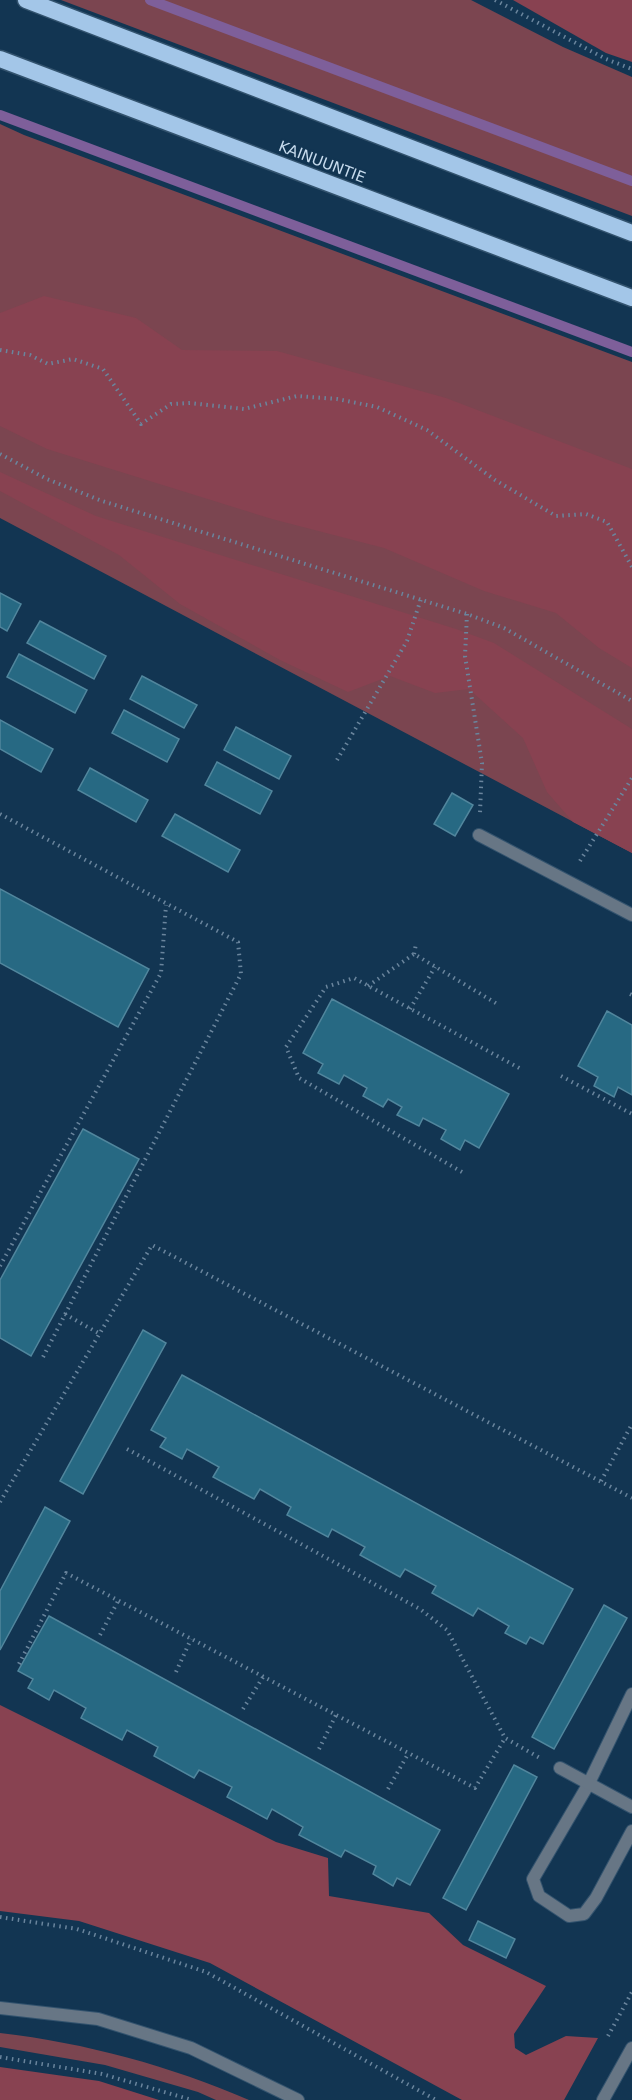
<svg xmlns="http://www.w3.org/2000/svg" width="632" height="2100" font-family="'DejaVu Sans',sans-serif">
<rect width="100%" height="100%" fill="#123552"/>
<g fill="#7b4550">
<polygon points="61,0 471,0 563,47 632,77 632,216"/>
<polygon points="0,124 24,135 632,362 632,853 0,518"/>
<path d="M0 2033C86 2043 170 2066 249 2100H216L198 2092 105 2065 0 2047Z"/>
</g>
<g fill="#884251">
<polygon points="513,0 632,0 632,62 606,53"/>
<polygon points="44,296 136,318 182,350 277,351 446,398 632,469 632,668 599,648 556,613 484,591 384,548 272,519 47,449 0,426 0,313"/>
<polygon points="0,472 96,516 456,629 494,643 632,729 632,853 573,822 547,792 523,738 469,689 435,693 390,676 348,692 280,660 180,604 119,555 0,491"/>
<polygon points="0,1705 276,1842 328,1858 329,1896 429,1913 463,1945 546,1986 514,2034 515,2048 526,2055 566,2036 598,2038 564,2100 462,2100 210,1963 79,1921 0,1911"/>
<polygon points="0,2067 99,2081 159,2100 0,2100"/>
</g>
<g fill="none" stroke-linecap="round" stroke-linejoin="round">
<g stroke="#7e5f9a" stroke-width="10">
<polyline points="150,0 632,181"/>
<polyline points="0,115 632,352"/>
</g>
</g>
<g fill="#276983" stroke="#51869d" stroke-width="1.5">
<polygon points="0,593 21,604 7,631 0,627"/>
<polygon points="40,621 106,656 94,679 27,643"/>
<polygon points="19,654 87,690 75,713 7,677"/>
<polygon points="142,676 197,705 184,728 130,699"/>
<polygon points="124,710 179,739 167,762 112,733"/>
<polygon points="0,720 53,749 41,772 0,749"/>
<polygon points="236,727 291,756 279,779 224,750"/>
<polygon points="217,762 272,791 260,814 205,785"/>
<polygon points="90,768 148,800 136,822 78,790"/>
<polygon points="452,793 473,805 455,836 434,824"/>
<polygon points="175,814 240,850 228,872 162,836"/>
<polygon points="0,889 149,969 118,1027 0,963"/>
<polygon points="332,999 509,1094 479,1148 465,1140 460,1150 441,1139 446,1130 423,1118 419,1126 397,1115 402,1107 388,1099 383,1107 363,1096 367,1088 344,1075 339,1084 318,1073 323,1064 303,1053"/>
<polygon points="607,1011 632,1025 632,1095 618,1087 614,1097 594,1086 598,1077 578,1066"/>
<polygon points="83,1129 139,1159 31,1356 0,1338 0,1280"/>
<polygon points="143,1330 166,1343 83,1494 60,1481"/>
<polygon points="182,1375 573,1589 543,1644 530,1637 526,1644 505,1633 509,1626 478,1608 473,1616 432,1593 436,1586 405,1569 400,1577 360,1555 365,1547 332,1529 328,1537 287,1515 291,1507 260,1489 254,1499 213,1477 219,1467 187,1449 182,1459 160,1447 166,1438 151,1430"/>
<polygon points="45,1507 70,1521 0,1650 0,1591"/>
<polygon points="604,1605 627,1618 554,1749 532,1737"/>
<polygon points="49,1616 440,1830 410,1885 397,1878 393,1886 373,1874 376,1866 345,1850 341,1857 299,1835 303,1827 272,1809 267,1819 227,1797 232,1787 199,1770 194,1778 154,1756 158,1747 127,1730 122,1740 81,1718 86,1708 54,1690 49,1700 28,1688 33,1679 18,1671"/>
<polygon points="514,1765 537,1777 466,1910 443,1898"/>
<polygon points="478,1921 515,1939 506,1958 469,1940"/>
</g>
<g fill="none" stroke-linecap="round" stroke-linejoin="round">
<g stroke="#33536e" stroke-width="14">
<g id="service">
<polyline points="479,835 632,915"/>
<polyline points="632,1694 588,1785 533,1879 539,1896 569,1916 584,1914 596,1898 632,1831"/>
<polyline points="560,1768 632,1807"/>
</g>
</g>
<g stroke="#33536e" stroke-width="14">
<polyline id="minor" points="603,2100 632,2048"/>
</g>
<g stroke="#33536e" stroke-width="14">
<polyline id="tertiary" points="0,2008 98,2019 191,2048 298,2100"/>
</g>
<g stroke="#33536e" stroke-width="19">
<g id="trunk">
<polyline points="26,0 632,233"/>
<polyline points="0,59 632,298"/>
</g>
</g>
<g stroke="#6a859d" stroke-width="4" stroke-dasharray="1.5 4.5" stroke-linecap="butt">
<polyline points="495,0 606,59 632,69"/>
<polyline points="0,350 30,355 48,364 73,359 103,369 141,424 171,404 190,403 244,409 297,396 337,399 377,407 427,430 495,480 556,516 586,514 607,522 632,567"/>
<polyline points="0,454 47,479 102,501 467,614 504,628 632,701"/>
<polyline points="467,614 465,656 482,763 480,813"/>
<polyline points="337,760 407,641 421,599"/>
<polyline points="0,814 238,942 241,974 41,1361"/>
<polyline points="580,861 632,778"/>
<polyline points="414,954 416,944"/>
<polyline points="368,986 414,954 499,1005"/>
<polyline points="630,994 632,995"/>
<polyline points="410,1009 435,967"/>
<polyline points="561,1076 632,1114"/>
<polyline points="462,1172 299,1078 286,1047 326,987 354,978 521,1069"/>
<polyline points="0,1266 161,973 166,905"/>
<polyline points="65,1314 100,1334"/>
<polyline points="127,1449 420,1609 447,1630 505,1738"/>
<polyline points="601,1481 632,1424"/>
<polyline points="0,1502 152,1245 632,1498"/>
<polyline points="100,1635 118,1601"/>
<polyline points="19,1664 66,1573 475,1788 505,1738 540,1758"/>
<polyline points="176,1672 191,1639"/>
<polyline points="243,1709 263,1677"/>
<polyline points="319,1749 336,1715"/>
<polyline points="388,1789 408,1754"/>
<polyline points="0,1917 77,1929 206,1972 436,2100"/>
<polyline points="608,2036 632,1992"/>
<polyline points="0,2057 102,2074 192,2100"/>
</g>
<use href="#service" stroke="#677685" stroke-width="12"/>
<use href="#minor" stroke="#677685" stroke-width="12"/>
<use href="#tertiary" stroke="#677685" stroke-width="12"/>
<use href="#trunk" stroke="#a3c6e8" stroke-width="16"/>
</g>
<g text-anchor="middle" stroke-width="4.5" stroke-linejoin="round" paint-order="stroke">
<g font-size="15" fill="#c7dbed" stroke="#123552">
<text transform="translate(322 162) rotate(21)" y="5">KAINUUNTIE</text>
</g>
</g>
</svg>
